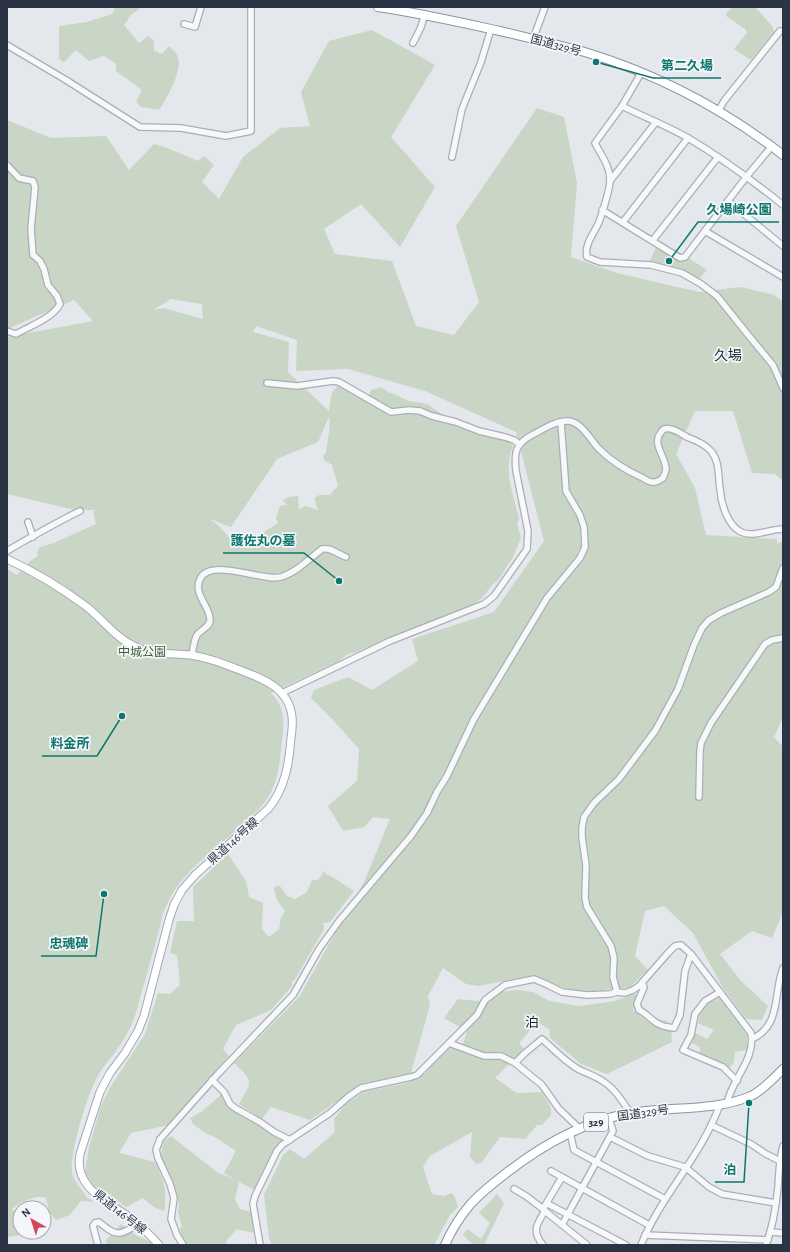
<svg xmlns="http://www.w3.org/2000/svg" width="790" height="1252" font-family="'Alegreya Sans','Noto Sans JP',sans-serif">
<rect width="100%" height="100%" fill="#e4e7ec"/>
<g fill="#c9d6c5" fill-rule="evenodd">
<path d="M116 7H141L131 15 124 25 139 43 148 36 154 41V51L162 54 169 46C172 49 176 52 177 55 185 68 166 99 159 110L141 107 136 102 142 90 116 71V64L104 56 89 61 76 50 64 62 59 59V26L87 22 112 14Z"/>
<polygon points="732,7 755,7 773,27 774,32 751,60 734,49 747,33 745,29 726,16 726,14"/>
<path d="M372 30 435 65 391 137 435 187 400 247 361 204 324 229 335 254 392 261 416 326 454 335 479 302 456 226 537 108 564 117 577 183 571 257 617 273 699 292 741 287 774 295 783 301V481L775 474 752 473 733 411H695L676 454 695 488 706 535 777 539V544L783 541V717L774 737 783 747V912L772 938 752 931 720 954 741 981 768 1006 762 1020 746 1019 723 988 693 933 664 906 645 911 635 956 648 970 630 987 587 992 564 988 534 975 478 986 466 984 443 968 428 996 430 1005 411 1073 363 1083 310 1120 271 1107 262 1119 239 1104C252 1081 254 1082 234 1063L299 997 364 882 390 819 373 817 364 827 343 831 328 806 357 781 359 749 333 720 311 698 314 690 348 677 372 690 418 661 412 639 494 612 544 541 516 432 425 391 348 369 296 371 297 340 256 326 253 332 289 342 288 372 329 411C332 392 329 393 345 380L355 392H363L369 395 371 390 381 387 388 392 394 394 409 401 427 404 448 418 459 419 480 429 508 439 513 446C503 470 513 494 519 518L517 524 521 538 512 559 507 566 499 579 492 585 482 598 467 609 418 629 387 639 354 653 348 654 339 661 271 693C286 709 284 721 282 741 280 758 279 776 271 792 263 808 250 818 237 830 217 847 195 863 179 884 172 893 168 903 163 913 158 936 151 958 145 981 141 992 139 1004 135 1016 127 1039 114 1053 100 1072 89 1089 69 1153 72 1173 74 1181 80 1187 85 1194V1196L94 1202 81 1201 70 1215 56 1220 49 1212 46 1198C36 1194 21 1202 12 1209L20 1219V1232H29L28 1234 7 1237V569L17 575 30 561 38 556 37 552 40 547 54 543 96 524 93 511 97 510H75L7 494V337L93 321 74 300 7 329V120L51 138 106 136 129 170 154 144 167 148 198 161 204 156 214 165 202 182 219 199 243 157 280 128 310 126 301 92 329 41ZM171 299 202 304 203 319 164 308 153 310ZM329 417C331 429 327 441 326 453L323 456 324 460 332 465 338 486 330 495H319L314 498 318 510 305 506 299 509 298 496 288 497 283 500 287 505 280 506 276 518 278 523 256 537H250L236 542V545L219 526 210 519 231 527 277 459 318 442Z"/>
<polygon points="657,245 680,259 687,257 707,270 699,279 649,263"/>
<path d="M228 854 246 881 249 897 263 903 262 929 269 937 279 929 281 918 285 911 277 900 274 889 276 886H280L287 896 295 899 307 892 312 880H318L324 871 326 874 334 878 354 891 330 922 323 923 324 929 294 981H292V986L271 1010 236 1025 223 1049 229 1056 169 1125 131 1133 119 1153 155 1162C163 1180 168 1191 164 1211L154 1207 143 1198 126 1207 92 1184 85 1172 89 1147 101 1106 111 1086 145 1034 158 993 170 994 180 985 177 955 170 953 177 921H194L193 887Z"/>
<polygon points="517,990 533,992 550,1001 579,1006 615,1001 635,994 637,995 633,1010 648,1022 665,1020 671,1025 672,1042 607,1074 581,1064 550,1038 549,1029 537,1022 519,1043 524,1049 495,1078 517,1093 542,1092 551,1108 551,1115 542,1125 537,1125 525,1139 500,1137 482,1162 476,1164 470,1157 472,1132 430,1156 423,1167 432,1194 444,1196 452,1193 455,1197 458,1207 450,1215 434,1245 272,1245 269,1238 264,1195 283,1155 290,1149 304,1159 335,1132 334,1119 346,1104 363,1092 407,1083 427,1072 433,1054 463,1044 467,1031 444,1018 458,999 487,1002 500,992"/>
<path d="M720 998 747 1035V1050L735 1052 734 1062 728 1069 721 1063 700 1055V1047L692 1043 695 1033 707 1039 714 1030 698 1023C699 1009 708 1003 720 998Z"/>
<polygon points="223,1093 229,1108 258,1124 259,1124 284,1139 273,1152 255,1190 239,1182 235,1199 240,1209 252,1212 254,1233 237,1229 227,1240 225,1245 185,1245 183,1242 180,1228 182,1227 178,1212 179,1206 174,1186 161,1160 162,1148 164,1141 171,1136 218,1173 234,1179 224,1173 236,1151 215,1137 205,1133 193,1124 190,1118 201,1112"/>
<polygon points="497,1194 504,1203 484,1245 473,1245 463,1235 467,1229 481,1239 490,1223 479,1213"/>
<polygon points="121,1224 137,1236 158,1245 107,1245 106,1240"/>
</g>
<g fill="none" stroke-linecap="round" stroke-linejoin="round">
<g stroke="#a9aeb7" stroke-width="8">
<g id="minor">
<polyline points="184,24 195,27 201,7"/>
<polyline points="533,39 545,7"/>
<polyline points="413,43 421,27 425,14"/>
<polyline points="7,45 66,80 140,127 181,128 226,136 251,131 251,7"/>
<path d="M641 73 622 106 595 143C601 155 610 166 610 180 610 189 602 214 599 222 594 234 584 244 587 257L600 262 651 265 682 273 701 284 717 296 749 336 773 365 783 388"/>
<path d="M622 106C644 117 667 126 688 138 722 158 753 181 783 205"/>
<polyline points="719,110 724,101 780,31"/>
<polyline points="452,157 462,109 481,62 491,29"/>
<path d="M7 165 19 178 33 181 35 187 31 229 33 255 40 261 44 269 48 285 57 296 60 304C53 318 30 326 16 334L7 331"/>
<polyline points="610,181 656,122"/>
<polyline points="728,201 783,246"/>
<polyline points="602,210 680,258 685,257 747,176 772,146"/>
<polyline points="623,222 688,138"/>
<polyline points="705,231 783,277"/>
<polyline points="653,240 718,157"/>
<polyline points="267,383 297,386 333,381 339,382 391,412 409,410 420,411 432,416 456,422 479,431 505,437 514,440 519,444"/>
<polyline points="28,522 33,537"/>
<path d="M7 551C31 537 55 523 80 511"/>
<path d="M192 655C193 649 194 640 197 635 201 629 211 627 210 619 209 605 193 594 200 579 210 557 263 582 281 577 297 572 309 559 322 549 331 547 337 554 346 557"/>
<path d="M282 693 390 641 484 604 494 596 527 549 528 531 516 471C514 453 515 444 532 435 542 430 556 420 569 421 582 423 590 439 598 448 611 461 627 471 643 478 646 480 649 482 652 482 656 483 660 480 663 478 664 475 666 472 666 469 665 454 649 442 664 429 672 427 680 433 687 437 695 440 705 444 711 451 720 462 718 476 720 489 721 503 727 525 741 532 753 538 769 529 783 529"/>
<polyline points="699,797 700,751 701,743 711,723 765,644 772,640 783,638"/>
<path d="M642 983 644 987 637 1004 639 1010C648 1014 652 1022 661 1025 664 1027 670 1027 674 1028L680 1015 685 971 691 954"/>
<polyline points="617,992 613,977 614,958 611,946 587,907 585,898 586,865 582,837 582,828 584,817 594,803 619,779 655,731 678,689 694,645 702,628 709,620 721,613 769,592 776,587 783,568"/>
<polyline points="720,992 705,1001 695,1014 691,1035 683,1050 723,1067 737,1081"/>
<path d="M752 1039C782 1025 773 993 783 968"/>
<polyline points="449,1043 484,1056 501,1056 515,1063 542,1085 559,1109 579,1128"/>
<path d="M515 1063 525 1053 542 1039C555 1050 567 1064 582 1071 589 1074 597 1077 604 1082 615 1089 623 1102 630 1113"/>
<polyline points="212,1080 224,1092 230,1104 235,1108 260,1122 274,1132 290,1140"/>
<polyline points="711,1125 751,1144 766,1154 780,1161"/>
<polyline points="570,1132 574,1150 665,1199"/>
<polyline points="610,1137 648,1156 685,1167 709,1187 722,1194 776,1203"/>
<polyline points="562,1177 649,1225"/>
<polyline points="514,1189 526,1196 543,1209"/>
<polyline points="548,1204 626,1245"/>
<polyline points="545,1211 587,1245"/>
<polyline points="562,1225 613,1131 609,1118"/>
<polyline points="770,1232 783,1233"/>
<polyline points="645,1235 768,1240"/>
<path d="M98 1245 93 1226 95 1223 99 1222C117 1237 119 1236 138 1224"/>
<polyline points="183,1245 177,1235 171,1219 174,1198 170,1184 158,1158 156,1150 160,1139 217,1075 293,995 319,949 339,921 411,836 427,813 437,792 447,776 474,719 547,598 580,558 585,547 584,527 580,515 566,491 561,422"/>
<path d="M260 1245 253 1204 255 1196 277 1151 282 1145 330 1113 348 1097 361 1088 411 1077 417 1075 477 1015 485 1000 505 985 534 979 546 984 562 992 587 995 610 994 617 992 625 993 633 990 639 986 668 953 675 946 681 945 691 954 751 1033C756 1059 732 1079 727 1103"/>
<path d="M543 1245C531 1231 537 1224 545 1211L543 1209 562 1177 551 1171"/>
<path d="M641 1245C661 1195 702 1156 720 1104"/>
<path d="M766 1245C773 1226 776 1207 778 1187 779 1173 779 1159 783 1146"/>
</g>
</g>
<g stroke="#a3abb8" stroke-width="9">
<path id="major" d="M7 559C35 572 63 589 87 607 103 620 116 638 134 646 151 655 171 653 190 655 206 657 222 663 237 669 261 678 289 687 292 717 293 724 292 731 291 738 289 764 285 789 268 809L195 875 182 890 174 905 169 920 144 1016 138 1031 125 1053 110 1073 100 1092 80 1154C73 1188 109 1202 132 1219 142 1227 151 1236 159 1245"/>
</g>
<g stroke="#8b94a3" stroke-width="10">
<g id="highway">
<path d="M378 7C419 13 459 22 500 31 529 38 559 45 588 53 659 75 725 110 783 155"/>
<path d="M445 1245C451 1231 459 1218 469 1206 479 1194 492 1184 505 1174 542 1145 584 1121 631 1113 670 1106 713 1112 751 1096 763 1090 773 1079 783 1069"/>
</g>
</g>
<use href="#minor" stroke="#f7f8fa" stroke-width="5.5"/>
<use href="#major" stroke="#fff" stroke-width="7"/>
<use href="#highway" stroke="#fff" stroke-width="8"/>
</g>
<g text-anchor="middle" stroke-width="3.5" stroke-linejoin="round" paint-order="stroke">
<rect fill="#f4f6f9" stroke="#676e7b" stroke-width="1" x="584" y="1113" width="24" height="18" rx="3"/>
<g font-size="11" font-weight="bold" fill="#2b3445">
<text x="596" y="1126">329</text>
</g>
<g font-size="12" fill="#2b3445" stroke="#f4f6f9">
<text transform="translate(556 45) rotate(15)" y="4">国道329号</text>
<text transform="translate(233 841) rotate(-42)" y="4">県道146号線</text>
<text transform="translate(643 1113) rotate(-8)" y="4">国道329号</text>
<text transform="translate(120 1212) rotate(38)" y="4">県道146号線</text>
</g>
<g font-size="12" fill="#3f6138" stroke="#f4f6f9">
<text x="142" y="656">中城公園</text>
</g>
<g font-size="14" fill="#1d2536" stroke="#f4f6f9">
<text x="728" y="360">久場</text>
<text x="532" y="1027">泊</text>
</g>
</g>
<path fill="none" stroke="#0f766e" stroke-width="1.5" d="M596 62L653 78H721M669 261L698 222H779M339 581L304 553H223M122 716L97 756H42M104 894L96 956H41M749 1103L744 1182H715"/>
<g fill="#0f766e" stroke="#f4f6f9" stroke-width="1.5">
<circle cx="596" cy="62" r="4"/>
<circle cx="669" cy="261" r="4"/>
<circle cx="339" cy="581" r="4"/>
<circle cx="122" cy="716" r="4"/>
<circle cx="104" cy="894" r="4"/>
<circle cx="749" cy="1103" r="4"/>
</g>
<g font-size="13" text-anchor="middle" font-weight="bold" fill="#0f766e" stroke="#f4f6f9" stroke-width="3.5" stroke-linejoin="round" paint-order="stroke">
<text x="687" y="70">第二久場</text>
<text x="739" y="214">久場崎公園</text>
<text x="263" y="545">護佐丸の墓</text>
<text x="70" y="748">料金所</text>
<text x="69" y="948">忠魂碑</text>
<text x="730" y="1174">泊</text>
</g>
<rect width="790" height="1252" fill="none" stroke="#2b3445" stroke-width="16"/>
<g transform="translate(32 1220) rotate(321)"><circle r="19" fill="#f4f6f9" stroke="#a4a8b1"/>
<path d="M0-3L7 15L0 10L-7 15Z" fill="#d1495b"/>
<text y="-6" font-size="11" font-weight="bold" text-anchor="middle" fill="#2b3445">N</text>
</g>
</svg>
